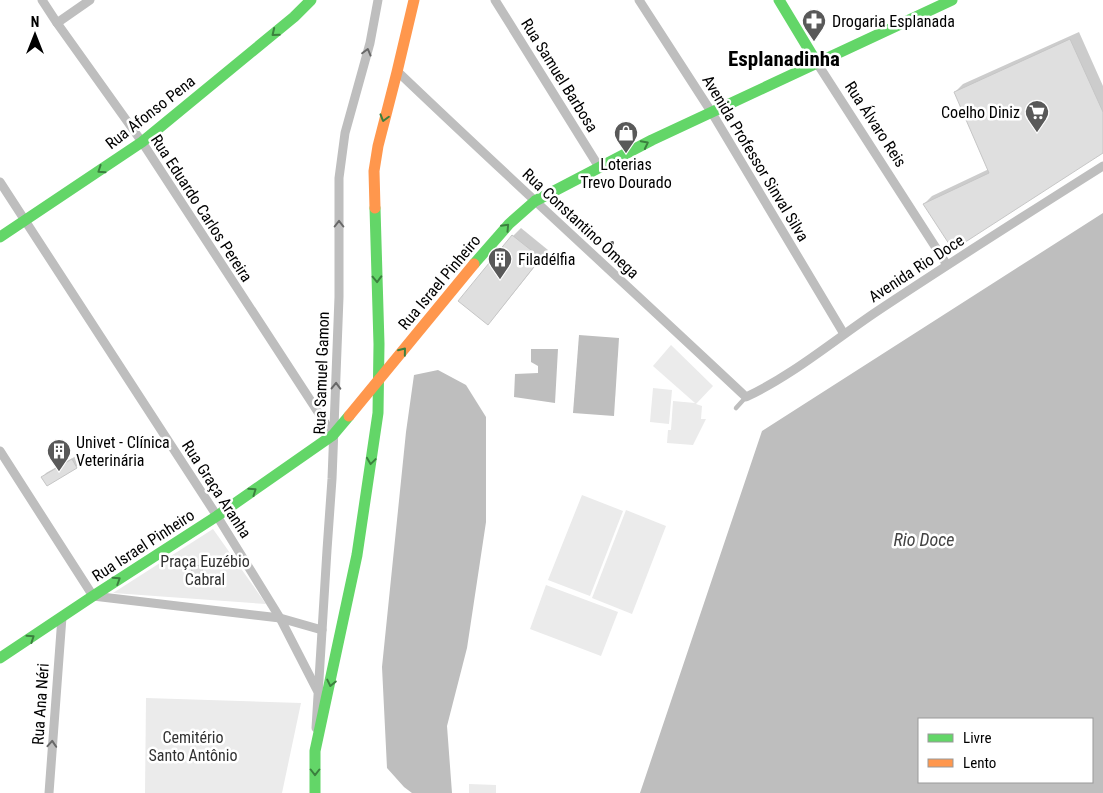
<svg xmlns="http://www.w3.org/2000/svg" width="1103" height="793" font-family="'Roboto Condensed',sans-serif">
<rect width="100%" height="100%" fill="#fff"/>
<g fill="#ebebeb">
<polygon points="671,345 713,386 696,404 702,406 701,419 706,419 693,445 667,443 668,430 671,430 673,401 695,403 653,366"/>
<polygon points="653,388 672,390 669,424 650,422"/>
<polygon points="582,495 623,511 590,596 548,580"/>
<polygon points="626,510 666,526 632,614 592,598"/>
<polygon points="213,529 266,604 113,593"/>
<polygon points="546,585 618,612 601,656 530,629"/>
<polygon points="146,698 301,703 282,793 145,793"/>
<polygon points="469,784 496,785 496,793 469,793"/>
</g>
<g fill="#bebebe" fill-rule="evenodd">
<path d="M1103 213V793H640L762 431ZM919 719H1092V782H919Z"/>
<polygon points="579,335 619,338 614,416 573,413"/>
<polygon points="531,349 558,349 555,403 514,397 515,374 538,373 538,366 531,362"/>
<polygon points="438,370 466,385 486,417 486,522 467,648 447,726 452,793 412,793 404,787 387,768 382,667 406,432 414,375"/>
</g>
<g fill="#0003">
<polygon points="1079,32 1103,86 1103,152 924,204 932,196 989,169 955,92 963,84"/>
<polygon points="521,228 548,250 496,315 513,236"/>
<polygon points="76,456 80,463 76,467 43,477 46,473"/>
<polygon points="200,565 202,566 203,569 202,572 196,575 194,574 193,571 194,568"/>
</g>
<g fill="#dfdfdf" stroke="#c6c6c6">
<polygon points="1070,39 1103,112 1103,153 953,250 923,204 989,173 954,92"/>
<polygon points="512,235 541,258 488,325 458,301"/>
<polygon points="72,459 77,468 47,486 41,477"/>
<circle cx="197" cy="571" r="5.5"/>
</g>
<g fill="none" stroke-linecap="round" stroke-linejoin="round">
<polyline stroke="#bebebe" stroke-width="4.5" points="736,408 746,397"/>
<g stroke="#bebebe" stroke-width="9">
<polyline points="42,0 57,23 142,142 333,435"/>
<polyline points="495,0 599,167"/>
<polyline points="639,0 712,113 844,334"/>
<polyline points="57,23 90,0"/>
<polyline points="817,63 947,265"/>
<path d="M397 71C512 181 630 288 746 397 793 375 833 341 876 312 951 262 1027 214 1103 166"/>
<polyline points="0,182 217,516 280,618 317,690"/>
<polyline points="0,451 93,596 280,618 322,630"/>
<polyline points="316,728 327,550 332,479 339,297 339,178 345,133 370,43 378,0"/>
<polyline points="49,793 62,617"/>
</g>
<g stroke="#63d668" stroke-width="11">
<polyline points="779,0 817,63"/>
<polyline points="0,237 142,142 294,17 311,0"/>
<polyline points="474,264 509,224 535,201 652,140 952,0"/>
<polyline points="0,658 93,596 217,516 333,435 349,416"/>
<polyline points="315,793 315,751 357,555 378,413 379,344 375,208"/>
</g>
<polyline stroke="#ff974d" stroke-width="11" points="375,208 374,171 378,146 397,72 414,0"/>
<polyline stroke="#ff974d" stroke-width="11" points="349,416 474,264"/>
</g>
<defs><path id="oneway-chevron" d="M-2-3.5L2.5 0L-2 3.5" fill="none" stroke-width="1.6" stroke-linecap="round" stroke-linejoin="round" transform="scale(1.25)"/></defs>
<g stroke="#3b803e">
<use href="#oneway-chevron" transform="translate(275 33) rotate(141)"/>
<use href="#oneway-chevron" transform="translate(384 118) rotate(106)"/>
<use href="#oneway-chevron" transform="translate(645 144) rotate(-27)"/>
<use href="#oneway-chevron" transform="translate(101 170) rotate(146)"/>
<use href="#oneway-chevron" transform="translate(506 227) rotate(-47)"/>
<use href="#oneway-chevron" transform="translate(377 279) rotate(88)"/>
<use href="#oneway-chevron" transform="translate(403 351) rotate(-51)"/>
<use href="#oneway-chevron" transform="translate(371 461) rotate(98)"/>
<use href="#oneway-chevron" transform="translate(253 491) rotate(-35)"/>
<use href="#oneway-chevron" transform="translate(117 580) rotate(-33)"/>
<use href="#oneway-chevron" transform="translate(31 638) rotate(-34)"/>
<use href="#oneway-chevron" transform="translate(331 683) rotate(102)"/>
<use href="#oneway-chevron" transform="translate(315 772) rotate(90)"/>
</g>
<g stroke="#686868">
<use href="#oneway-chevron" transform="translate(367 52) rotate(-75)"/>
<use href="#oneway-chevron" transform="translate(339 224) rotate(-90)"/>
<use href="#oneway-chevron" transform="translate(336 386) rotate(-89)"/>
<use href="#oneway-chevron" transform="translate(52 744) rotate(-86)"/>
</g>
<defs>
<g id="pharmacy-pin" transform="scale(1.25)"><path d="M0 17L-7.5 6A9.5 9.5 0 1 1 7.5 6Z" fill="#595959" stroke="#fff"/><path d="M-2-6h4v4h4v4h-4v4h-4v-4h-4v-4h4Z" fill="#fff"/></g>
<g id="supermarket-pin" transform="scale(1.25)"><path d="M0 17L-7.5 6A9.5 9.5 0 1 1 7.5 6Z" fill="#595959" stroke="#fff"/><path d="M-6-5.5h2.5l.6 2H6L4.5 2H-2.5L-4.4-4H-6ZM-1.5 3.2a1.3 1.3 0 1 0 .1 0ZM3 3.2a1.3 1.3 0 1 0 .1 0Z" fill="#fff"/></g>
<g id="shop-pin" transform="scale(1.25)"><path d="M0 17L-7.5 6A9.5 9.5 0 1 1 7.5 6Z" fill="#595959" stroke="#fff"/><path d="M-5-2.5h2.3a2.7 3.5 0 0 1 5.4 0H5L5.5 6h-11ZM-1.5-2.5h3a1.5 2.3 0 0 0-3 0Z" fill="#fff"/></g>
<g id="building-pin" transform="scale(1.25)"><path d="M0 17L-7.5 6A9.5 9.5 0 1 1 7.5 6Z" fill="#595959" stroke="#fff"/><path d="M-4-6H4V6H1V3H-1V6H-4ZM-2.5-4.3h1.7v1.8h-1.7ZM.8-4.3h1.7v1.8H.8ZM-2.5-1h1.7V.8h-1.7ZM.8-1h1.7V.8H.8Z" fill="#fff"/></g>
</defs>
<g fill-rule="evenodd">
<use href="#pharmacy-pin" x="814" y="21"/>
<use href="#supermarket-pin" x="1037" y="112"/>
<use href="#shop-pin" x="626" y="133"/>
<use href="#building-pin" x="500" y="259"/>
<use href="#building-pin" x="59" y="451"/>
</g>
<g text-anchor="middle" stroke-width="5" stroke-linejoin="round" paint-order="stroke">
<g font-size="16" fill="#000" stroke="#fff" text-anchor="start">
<text x="832" y="27">Drogaria Esplanada</text>
<text x="1020" y="118" text-anchor="end">Coelho Diniz</text>
<text x="626" y="170" text-anchor="middle">Loterias<tspan x="626" dy="18">Trevo Dourado</tspan></text>
<text x="518" y="265">Filadélfia</text>
<text x="76" y="448">Univet - Clínica<tspan x="76" dy="18">Veterinária</tspan></text>
</g>
<g font-size="16" fill="#000" stroke="#fff">
<text transform="translate(560 75) rotate(58)" y="6">Rua Samuel Barbosa</text>
<text transform="translate(150 112) rotate(-38)" y="6">Rua Afonso Pena</text>
<text transform="translate(876 124) rotate(57)" y="6">Rua Álvaro Reis</text>
<text transform="translate(756 158) rotate(59)" y="6">Avenida Professor Sinval Silva</text>
<text transform="translate(202 208) rotate(57)" y="6">Rua Eduardo Carlos Pereira</text>
<text transform="translate(581 223) rotate(43)" y="6">Rua Constantino Ômega</text>
<text transform="translate(916 268) rotate(-33)" y="6">Avenida Rio Doce</text>
<text transform="translate(439 282) rotate(-50)" y="6">Rua Israel Pinheiro</text>
<text transform="translate(321 373) rotate(-88)" y="6">Rua Samuel Gamon</text>
<text transform="translate(217 489) rotate(57)" y="6">Rua Graça Aranha</text>
<text transform="translate(143 545) rotate(-33)" y="6">Rua Israel Pinheiro</text>
<text transform="translate(40 704) rotate(-86)" y="6">Rua Ana Néri</text>
</g>
<g font-size="16" fill="#323232" stroke="#fff">
<text x="205" y="567">Praça Euzébio<tspan x="205" dy="18">Cabral</tspan></text>
<text x="193" y="743">Cemitério<tspan x="193" dy="18">Santo Antônio</tspan></text>
</g>
<g font-size="18" font-style="italic" fill="#434343" stroke="#fff">
<text x="924" y="546">Rio Doce</text>
</g>
<g font-size="21" font-weight="bold" fill="#000" stroke="#fff">
<text x="784" y="66">Esplanadinha</text>
</g>
</g>
<rect x="918" y="718" width="175" height="65" fill="#ffffff" stroke="#999999"/>
<rect x="928" y="734" width="25" height="8" fill="#63d668" stroke="#999999"/>
<text x="963" y="743" font-size="15" fill="#000000">Livre</text>
<rect x="928" y="759" width="25" height="8" fill="#ff974d" stroke="#999999"/>
<text x="963" y="768" font-size="15" fill="#000000">Lento</text>
<g transform="translate(35 35)" stroke="#ffffff" stroke-width="4" paint-order="stroke">
<path d="M0-4L9 19L0 12L-9 19Z" fill="#000000"/>
<text y="-8" font-size="14" font-weight="bold" text-anchor="middle" fill="#000000">N</text>
</g>
</svg>
